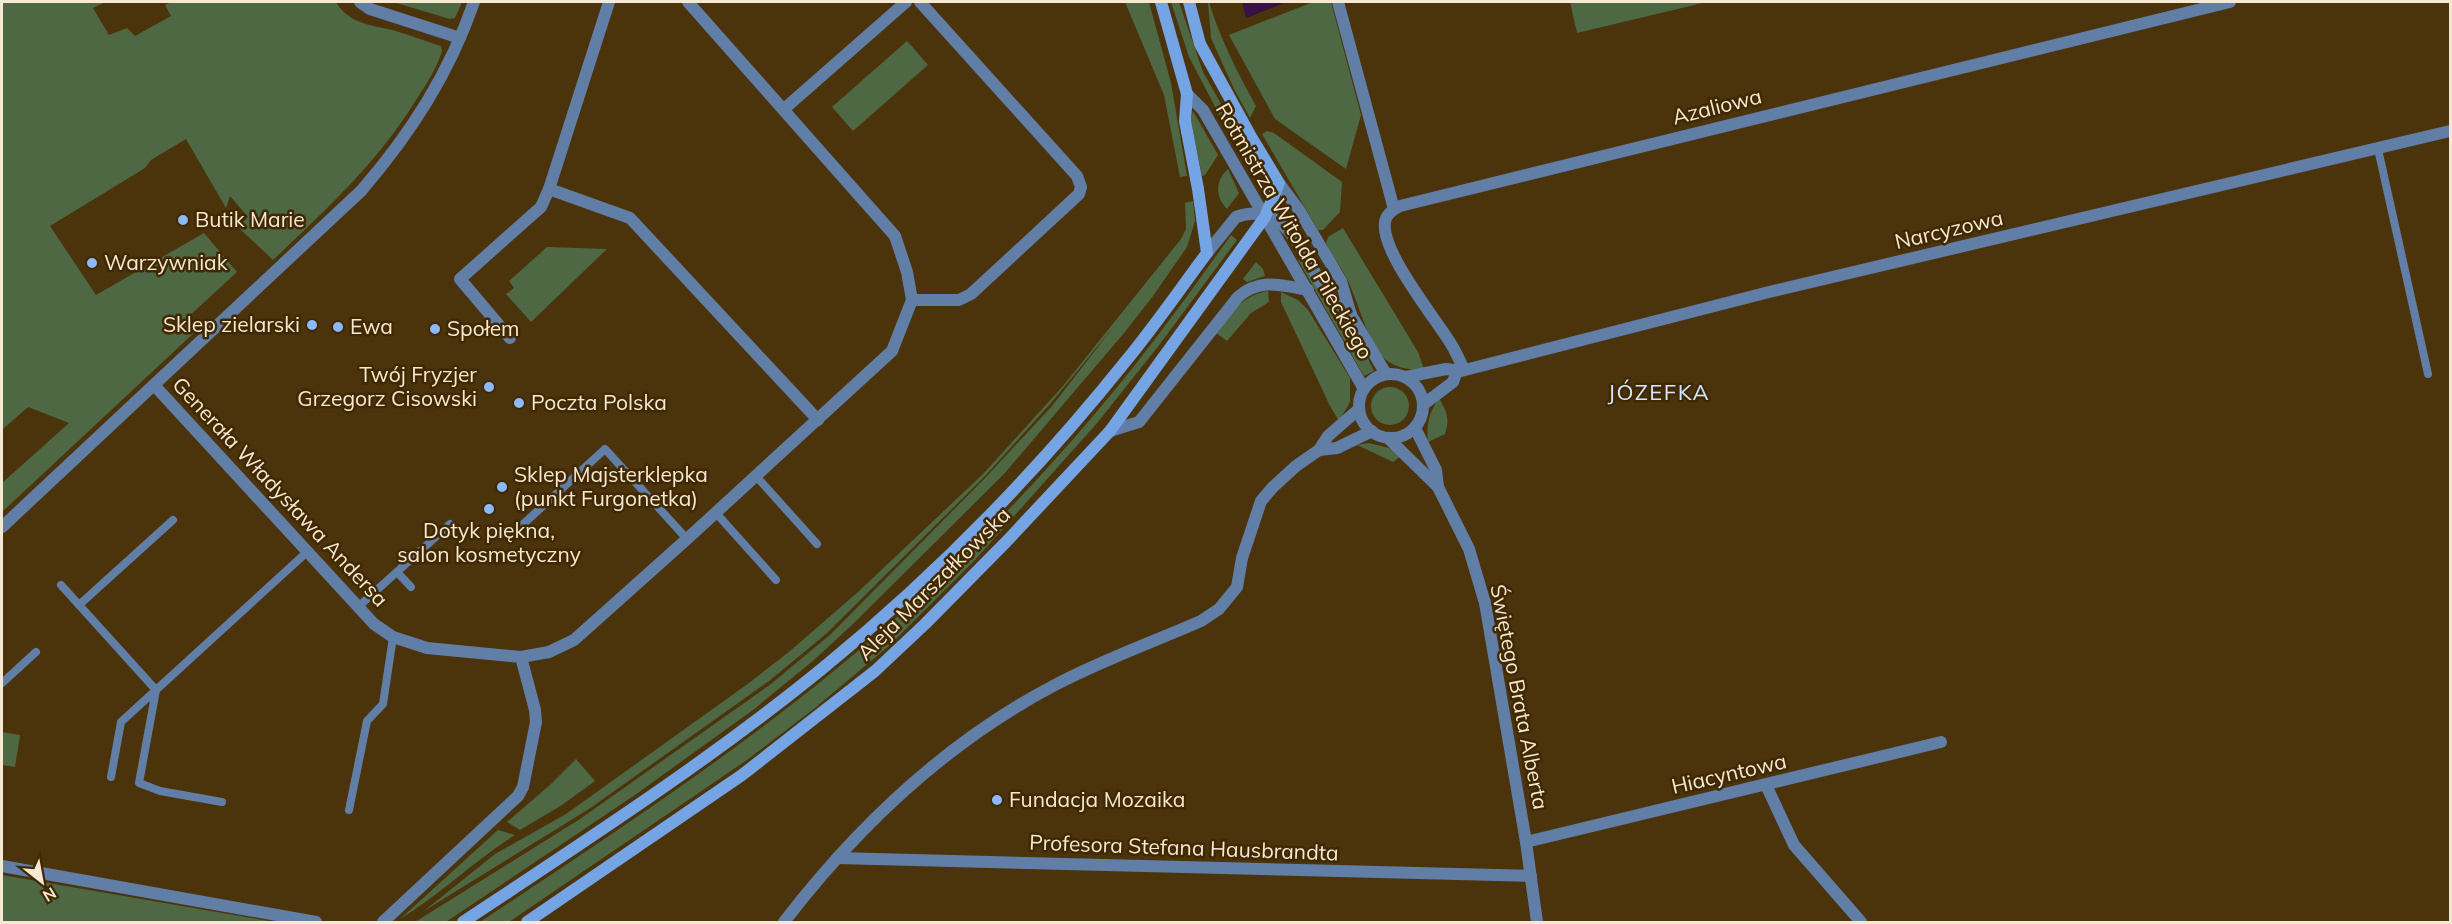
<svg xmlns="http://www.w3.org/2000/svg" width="2452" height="924" font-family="Mulish,sans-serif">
<rect width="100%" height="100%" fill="#4b330b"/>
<g fill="#4e6843">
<path d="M2 2H105L93 8 109 35 127 28 135 36 171 16 165 5 171 2H336C348 23 370 25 392 30 408 34 424 41 441 46L442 51C437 68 426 85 416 100 378 162 326 210 273 260L238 227 248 217 230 196 226 208 186 139 151 160 145 168 50 226 96 295 204 233 237 272 186 319 197 330 2 512V483L69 423 28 407 2 430Z"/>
<polygon points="393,2 462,2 455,18 450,19"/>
<polygon points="1125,2 1149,2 1171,83 1187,176 1180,177 1164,95"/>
<polygon points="1171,2 1179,2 1203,72 1237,132 1232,139 1189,57"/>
<path d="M1208 2H1209C1220 38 1237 72 1256 106L1250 118 1234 89 1211 38Z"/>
<polygon points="1313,2 1331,2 1361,115 1346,169 1275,119 1229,35"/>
<polygon points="1570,2 1707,2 1577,33"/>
<polygon points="907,41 928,65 853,131 832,107"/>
<polygon points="1193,111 1218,155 1205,175 1202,176 1191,121"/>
<polygon points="1267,131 1274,133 1342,182 1340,212 1323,230 1318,230 1262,134"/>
<path d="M1228 169 1239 193 1227 209C1215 197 1215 180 1228 169Z"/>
<polygon points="1193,201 1195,221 1187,247 1153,296 1124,333 1004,474 853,624 814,660 753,710 635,795 446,922 415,922 580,819 771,684 831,634 986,477 1052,406 1115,325 1051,403 986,475 826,634 769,681 589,809 424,911 495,854 566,814 749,683 790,651 858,592 983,474 1063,386 1181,239 1186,229 1185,203"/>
<path d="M1343 228 1418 352 1424 369C1411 371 1391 367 1382 356 1367 339 1358 301 1347 279 1341 267 1332 256 1326 243L1328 237Z"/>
<path d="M1231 235 1237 240 1160 344 1098 422 975 560 890 645 815 708 747 760 509 922H480C623 827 767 733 896 618 989 535 1076 442 1152 343 1179 308 1205 271 1231 235Z"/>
<polygon points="547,247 607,249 531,322 506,294 514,288 509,281"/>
<polygon points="1302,258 1332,306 1354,329 1374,371 1364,376 1298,260"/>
<polygon points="1256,262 1263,269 1265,276 1247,282 1243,279"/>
<path d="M1268 291 1269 302 1251 313 1227 341 1216 333C1231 314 1242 295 1268 291Z"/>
<polygon points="1281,292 1298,300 1308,310 1350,378 1350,402 1339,421 1330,406 1281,302"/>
<circle cx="1390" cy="406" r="19"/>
<path d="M1439 398C1447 412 1450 419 1445 434L1428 442C1426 425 1429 412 1439 398Z"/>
<polygon points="1369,443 1389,448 1401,456 1393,462 1357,445"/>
<polygon points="2,732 20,735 15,767 2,765"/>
<polygon points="576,759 595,781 562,805 520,830 507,822 551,784"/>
<path d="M498 830 515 835C475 860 441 894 400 919Z"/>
<polygon points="2,875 275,922 2,922"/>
</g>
<polygon fill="#381245" points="1242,2 1287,2 1246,18"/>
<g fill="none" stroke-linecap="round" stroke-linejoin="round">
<g stroke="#607ea6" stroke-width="8">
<polyline points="2378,149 2428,374"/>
<polyline points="756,476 817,544"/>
<polyline points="716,513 776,580"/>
<polyline points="519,528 605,449 687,539"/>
<polyline points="397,572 411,587"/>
<polyline points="61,585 156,690 307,552"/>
<polyline points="79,605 173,520"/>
<polyline points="358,607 450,524"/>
<polyline points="2,683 36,652"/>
<polyline points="111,777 121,722 156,690 139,783 160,791 222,802"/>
<polyline points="349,810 367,721 383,704 393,637"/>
</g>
<g stroke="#607ea6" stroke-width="12">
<polyline points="360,2 370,9 460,38"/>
<polyline points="688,2 895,236 907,272 912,300"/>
<polyline points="1338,2 1394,209"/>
<polyline points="784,109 906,2"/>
<polyline points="549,189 630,218 818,420"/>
<polyline points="510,338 460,279 541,207 549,189 609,2"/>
<path d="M1464 370C1460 361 1456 352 1451 344 1436 319 1380 251 1385 222 1386 214 1394 209 1400 206L2230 2"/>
<polyline points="154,385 374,624 393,637 427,648 521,657 549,652 574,640 687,539 892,351 912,300 959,300 971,294 1079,194 1081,187 1077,176 920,2"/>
<polyline points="1319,450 1337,448 1372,431"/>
<polyline points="1766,785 1794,845 1861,922"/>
<polyline points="1526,842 1941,742"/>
<polyline points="837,858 1531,876"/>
<polyline points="2,866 316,922"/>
<polyline points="383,922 518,796 523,787 536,722 535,710 521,657"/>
<path d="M784 922C857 827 948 741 1055 685 1102 660 1153 642 1201 621L1219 609 1237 587 1242 558 1261 501 1273 487 1296 466 1319 450 1328 436 1359 409"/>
</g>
<g stroke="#607ea6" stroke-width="12">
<polyline points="1187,94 1203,110 1364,389"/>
<polyline points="1279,183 1299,210 1341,281 1351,315 1386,374"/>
<path d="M1207 253 1236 217C1286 199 1304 257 1324 288 1330 298 1342 306 1351 314"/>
<circle cx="1391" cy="406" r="32"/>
<polyline points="1406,377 1446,369 1461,371 1769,292 2450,131"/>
<polyline points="1424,404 1453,382 1457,371"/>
<polyline points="1415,428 1436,470 1438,487 1469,549 1485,603 1526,842 1537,922"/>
<path d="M1110 431 1139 422 1238 297C1260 278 1281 285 1308 290"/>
<polyline points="1388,438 1438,487"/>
<path d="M2 527 361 191C411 133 449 74 474 2"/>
</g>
<g stroke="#75a4e4" stroke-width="12">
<path d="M463 922C585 841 709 761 823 668 933 578 1036 473 1125 362 1154 327 1180 289 1207 253L1198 189 1185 121 1187 94 1161 2"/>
<polyline points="527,922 742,775 875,671 925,624 1006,542 1110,431 1249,239 1265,217 1279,183 1250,135 1200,44 1189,2"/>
</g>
</g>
<g fill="#8abafc" stroke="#402900" stroke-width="2">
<circle cx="183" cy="220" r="6"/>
<circle cx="92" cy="263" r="6"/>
<circle cx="312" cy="325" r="6"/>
<circle cx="338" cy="327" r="6"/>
<circle cx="435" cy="329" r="6"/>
<circle cx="489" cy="387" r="6"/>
<circle cx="519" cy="403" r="6"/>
<circle cx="502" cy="487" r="6"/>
<circle cx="489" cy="509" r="6"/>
<circle cx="997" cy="800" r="6"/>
</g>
<g text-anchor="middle" stroke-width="5" stroke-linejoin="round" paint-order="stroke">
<g font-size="21" fill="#f7e8d3" stroke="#402900">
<text transform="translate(1717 107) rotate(-14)" y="7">Azaliowa</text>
<text transform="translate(1949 230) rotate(-13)" y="7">Narcyzowa</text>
<text transform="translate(1294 231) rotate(60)" y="7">Rotmistrza Witolda Pileckiego</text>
<text transform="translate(280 492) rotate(47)" y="7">Generała Władysława Andersa</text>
<text transform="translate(934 584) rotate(-45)" y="7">Aleja Marszałkowska</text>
<text transform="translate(1519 697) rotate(79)" y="7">Świętego Brata Alberta</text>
<text transform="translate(1729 774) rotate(-13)" y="7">Hiacyntowa</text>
<text transform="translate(1184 848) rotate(2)" y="7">Profesora Stefana Hausbrandta</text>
</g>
<g font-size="21" fill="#f7e8d3" stroke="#402900" text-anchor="start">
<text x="195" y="227">Butik Marie</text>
<text x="104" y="270">Warzywniak</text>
<text x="300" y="332" text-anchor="end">Sklep zielarski</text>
<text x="350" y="334">Ewa</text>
<text x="447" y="336">Społem</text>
<text x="477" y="382" text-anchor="end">Twój Fryzjer<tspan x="477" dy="24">Grzegorz Cisowski</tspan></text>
<text x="531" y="410">Poczta Polska</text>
<text x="514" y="482">Sklep Majsterklepka<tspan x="514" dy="24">(punkt Furgonetka)</tspan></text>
<text x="489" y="538" text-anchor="middle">Dotyk piękna,<tspan x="489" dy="24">salon kosmetyczny</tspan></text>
<text x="1009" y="807">Fundacja Mozaika</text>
</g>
<g font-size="22" letter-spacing="1.5" fill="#d3e5ff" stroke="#402900">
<text x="1659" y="400">JÓZEFKA</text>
</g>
</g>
<rect width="2452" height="924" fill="none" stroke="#f7e8d3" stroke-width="6"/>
<g transform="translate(42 882) rotate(149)" stroke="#402900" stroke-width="4.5" paint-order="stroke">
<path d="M0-4.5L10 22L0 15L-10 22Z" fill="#f7e8d3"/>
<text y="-9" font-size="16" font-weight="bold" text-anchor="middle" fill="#f7e8d3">N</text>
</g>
</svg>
